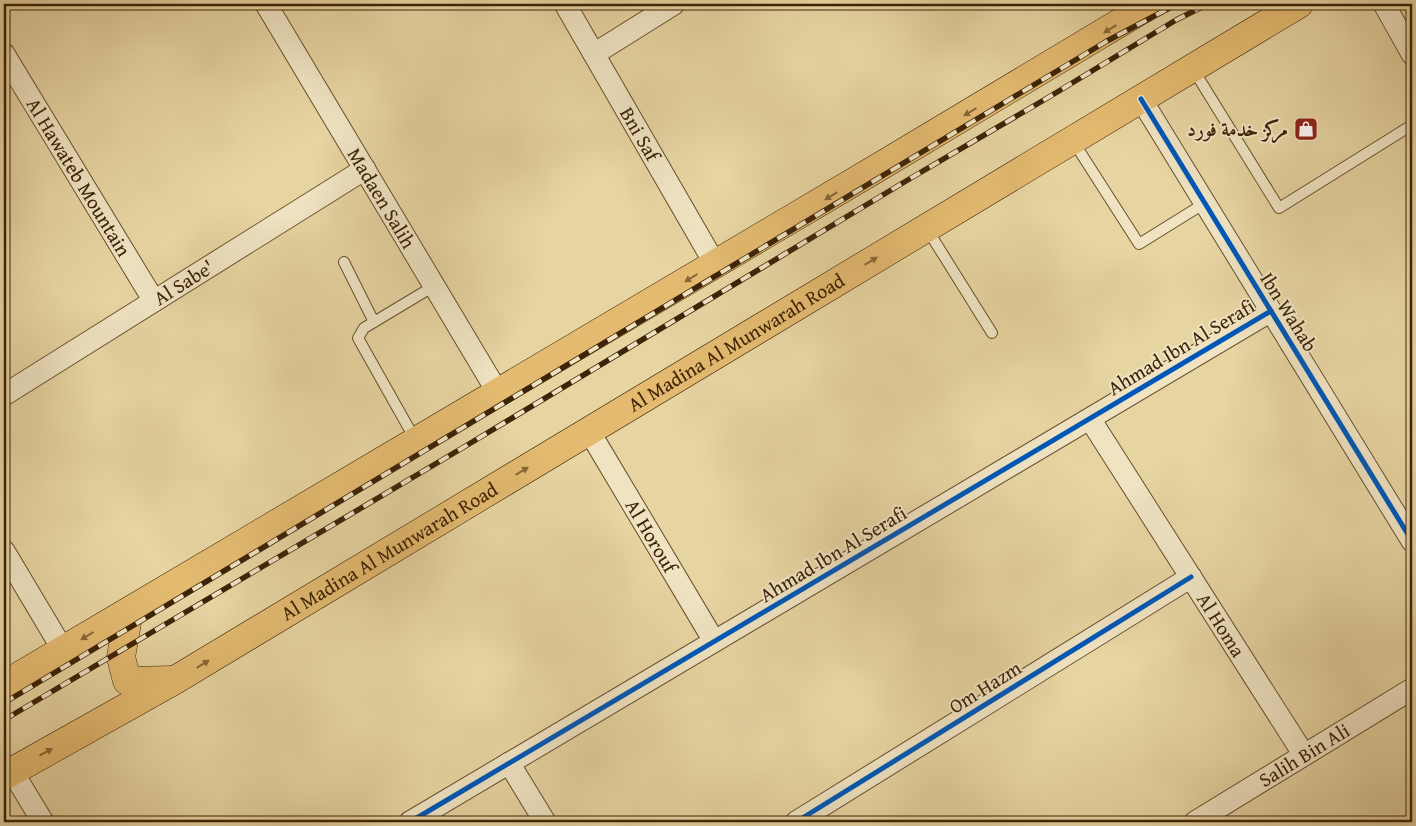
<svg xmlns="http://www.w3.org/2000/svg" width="1416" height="826" font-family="'Gentium Book Plus',Amiri,serif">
<rect width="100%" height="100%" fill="#e6d4a1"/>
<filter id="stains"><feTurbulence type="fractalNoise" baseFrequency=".004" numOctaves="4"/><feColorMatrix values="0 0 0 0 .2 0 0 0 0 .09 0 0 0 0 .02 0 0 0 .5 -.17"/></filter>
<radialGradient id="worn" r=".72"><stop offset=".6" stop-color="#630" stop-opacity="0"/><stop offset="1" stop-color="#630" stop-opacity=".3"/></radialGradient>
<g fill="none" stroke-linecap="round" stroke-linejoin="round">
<g stroke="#674f2e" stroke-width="12">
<g id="service">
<polyline points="1193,69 1279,208 1412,125"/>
<polyline points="1073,141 1139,244 1205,203"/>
<polyline points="927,229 992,333"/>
<polyline points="344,262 374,322"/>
<polyline points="416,441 358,338 364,328 434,286"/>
</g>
</g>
<g stroke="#674f2e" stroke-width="23">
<g id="minor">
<path id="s1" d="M266 4 498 393"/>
<path id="s2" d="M565 4 715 264"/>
<polyline points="1384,4 1412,54"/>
<path id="s3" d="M4 54 154 301"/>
<polyline points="594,54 674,4"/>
<polyline points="1141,99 1412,541"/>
<path id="s4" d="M4 395 365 169"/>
<path id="s5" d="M1090 419 1304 755"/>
<path id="s6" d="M589 431 714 641"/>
<polyline points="4,551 63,650"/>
<polyline points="509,763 545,822"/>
<polyline points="12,771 43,822"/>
<polyline points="410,822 1271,311"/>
<polyline points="796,822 1191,577"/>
<path id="s7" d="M1195 822 1412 689"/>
</g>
</g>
<g stroke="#3d2307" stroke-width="29">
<g id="primary">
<polyline points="173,680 127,681 121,657 129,611 884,164 1151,4"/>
<polyline points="4,685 129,611"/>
<path id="s8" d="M4 776 175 680 1299 4"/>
</g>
</g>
<use href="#service" stroke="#efe3c2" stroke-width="10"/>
<use href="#minor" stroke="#efe3c2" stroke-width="21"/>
<use href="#primary" stroke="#e3ba70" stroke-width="28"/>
<g stroke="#3d2307" stroke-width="5.5">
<g id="rail">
<polyline points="4,703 1107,41 1177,4"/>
<polyline points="4,720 469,444 911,178 1049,97 1176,20 1208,4"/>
</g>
</g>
<use href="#rail" stroke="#efe3c2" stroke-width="4" stroke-dasharray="11" stroke-linecap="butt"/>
<g stroke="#efe3c2" stroke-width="8">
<g id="cycleway">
<polyline points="1141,99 1412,541"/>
<polyline points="410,822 1271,311"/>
<polyline points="796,822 1191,577"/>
</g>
</g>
<use href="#cycleway" stroke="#0057b8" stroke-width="5"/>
</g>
<defs><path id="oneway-solid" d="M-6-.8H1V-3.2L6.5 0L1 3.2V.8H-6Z" transform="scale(1.25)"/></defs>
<g fill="#886736">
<use href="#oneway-solid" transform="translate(1110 29) rotate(149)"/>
<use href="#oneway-solid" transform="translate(970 112) rotate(149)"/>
<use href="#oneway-solid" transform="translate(831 196) rotate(149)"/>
<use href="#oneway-solid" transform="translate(871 261) rotate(-31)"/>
<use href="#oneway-solid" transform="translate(691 278) rotate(149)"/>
<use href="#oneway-solid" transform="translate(522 471) rotate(-31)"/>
<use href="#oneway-solid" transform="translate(87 636) rotate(149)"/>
<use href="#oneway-solid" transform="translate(203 664) rotate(-31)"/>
<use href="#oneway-solid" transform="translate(46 752) rotate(-29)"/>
</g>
<defs>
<g id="shop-square" transform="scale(1.25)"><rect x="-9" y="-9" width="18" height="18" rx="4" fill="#8f2418" stroke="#efe3c2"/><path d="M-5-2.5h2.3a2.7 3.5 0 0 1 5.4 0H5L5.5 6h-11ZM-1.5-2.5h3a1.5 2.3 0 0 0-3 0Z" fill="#fff"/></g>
</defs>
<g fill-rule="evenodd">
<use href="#shop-square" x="1306" y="129"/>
</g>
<g text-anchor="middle" stroke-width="4" stroke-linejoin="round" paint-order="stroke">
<g font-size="20" font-weight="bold" fill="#3d2307" stroke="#efe3c2" text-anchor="end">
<text x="1288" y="136">مركز خدمة فورد</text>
</g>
<g font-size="20" fill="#3d2307" stroke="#efe3c2">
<text dy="7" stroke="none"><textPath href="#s2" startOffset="150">Bni Saf</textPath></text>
<text dy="7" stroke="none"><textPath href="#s3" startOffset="144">Al Hawateb Mountain</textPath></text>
<text dy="7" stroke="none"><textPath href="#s1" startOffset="226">Madaen Salih</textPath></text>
<text dy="7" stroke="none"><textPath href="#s4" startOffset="212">Al Sabe'</textPath></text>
<text transform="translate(1289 312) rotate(58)" y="7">Ibn Wahab</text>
<text dy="7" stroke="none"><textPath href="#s8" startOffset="851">Al Madina Al Munwarah Road</textPath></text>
<text transform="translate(1181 347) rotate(-31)" y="7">Ahmad Ibn Al Serafi</text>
<text dy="7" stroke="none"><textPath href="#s6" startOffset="122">Al Horouf</textPath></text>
<text dy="7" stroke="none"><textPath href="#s8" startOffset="446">Al Madina Al Munwarah Road</textPath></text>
<text transform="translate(833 554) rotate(-31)" y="7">Ahmad Ibn Al Serafi</text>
<text dy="7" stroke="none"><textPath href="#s5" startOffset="244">Al Homa</textPath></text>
<text transform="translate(985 687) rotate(-32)" y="7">Om Hazm</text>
<text dy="7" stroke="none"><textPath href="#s7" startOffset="128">Salih Bin Ali</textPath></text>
</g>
</g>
<rect width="1416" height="826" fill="none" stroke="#e6d4a1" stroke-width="20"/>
<rect x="5" y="5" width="1406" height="816" fill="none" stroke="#3d2307" stroke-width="2.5"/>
<rect x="10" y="10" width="1396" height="806" fill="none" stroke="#3d2307"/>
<rect width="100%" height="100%" filter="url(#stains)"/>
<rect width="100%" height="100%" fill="url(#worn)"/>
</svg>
